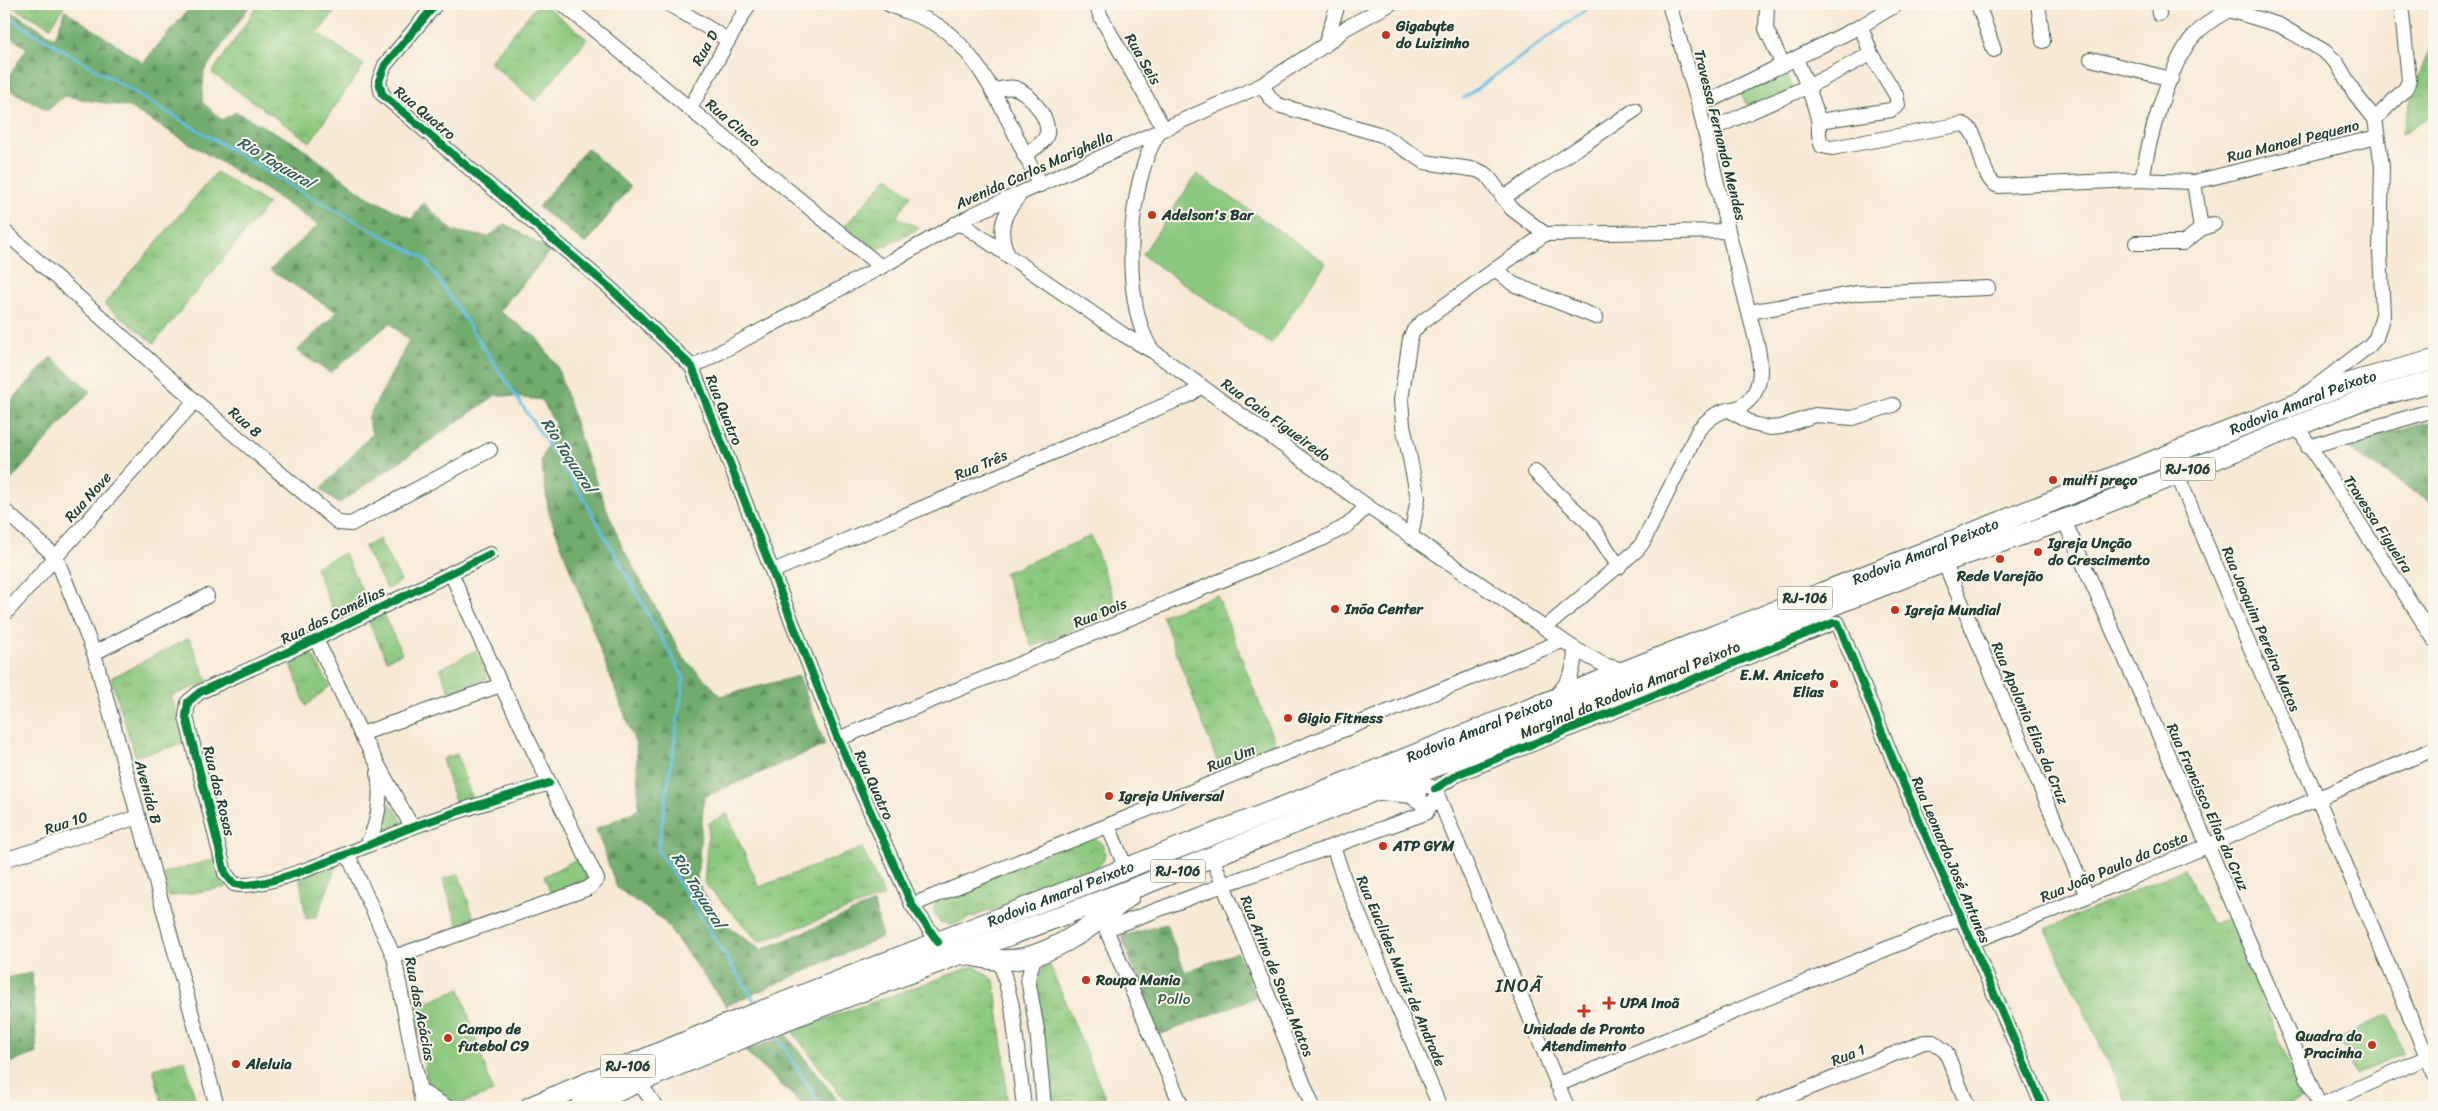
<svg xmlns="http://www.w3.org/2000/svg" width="2438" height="1111" font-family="Sriracha,sans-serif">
<defs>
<pattern id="grass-tufts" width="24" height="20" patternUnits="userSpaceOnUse" patternTransform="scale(1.25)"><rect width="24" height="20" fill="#8cc87e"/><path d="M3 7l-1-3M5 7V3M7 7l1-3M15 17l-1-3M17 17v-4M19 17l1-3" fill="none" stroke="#72a468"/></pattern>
<pattern id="forest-firs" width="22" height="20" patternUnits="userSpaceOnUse" patternTransform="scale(1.25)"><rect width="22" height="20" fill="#71ac6d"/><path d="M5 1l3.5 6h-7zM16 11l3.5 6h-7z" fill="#5c8d5a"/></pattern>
<pattern id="park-crowns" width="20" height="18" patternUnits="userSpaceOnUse" patternTransform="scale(1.25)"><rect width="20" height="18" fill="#8cc87e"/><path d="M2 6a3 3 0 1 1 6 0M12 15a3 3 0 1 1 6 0" fill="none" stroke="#72a468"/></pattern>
</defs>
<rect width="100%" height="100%" fill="#fbf7ec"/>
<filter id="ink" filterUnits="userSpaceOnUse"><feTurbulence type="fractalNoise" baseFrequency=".02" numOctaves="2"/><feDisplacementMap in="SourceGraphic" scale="10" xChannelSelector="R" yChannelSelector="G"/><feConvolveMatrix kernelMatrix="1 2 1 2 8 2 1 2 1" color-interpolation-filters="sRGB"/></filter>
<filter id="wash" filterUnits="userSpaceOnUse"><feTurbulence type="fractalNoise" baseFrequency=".0096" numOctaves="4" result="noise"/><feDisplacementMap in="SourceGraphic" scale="20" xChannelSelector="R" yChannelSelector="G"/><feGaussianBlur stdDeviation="1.12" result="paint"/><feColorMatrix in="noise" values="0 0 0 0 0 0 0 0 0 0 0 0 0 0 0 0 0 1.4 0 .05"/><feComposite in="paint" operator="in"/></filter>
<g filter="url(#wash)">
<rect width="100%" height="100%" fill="#f8e9d5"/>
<g fill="url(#grass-tufts)" stroke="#568259">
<polygon points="6,4 65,4 51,27"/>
<polygon points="259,4 341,4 318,33 364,65 310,142 212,73"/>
<polygon points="538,4 544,4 587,39 535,101 489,62"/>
<polygon points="2428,4 2434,4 2434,115 2401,134 2417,80 2430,48"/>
<polygon points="216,172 268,204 154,343 104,304"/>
<polygon points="888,177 911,195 897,217 919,228 877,250 844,227"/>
<polygon points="1091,536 1118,610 1032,647 1004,573"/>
<polygon points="379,539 401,581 387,589 364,547"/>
<polygon points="344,553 367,601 336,618 315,567"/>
<polygon points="1217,595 1275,743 1220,769 1162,615"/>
<polygon points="381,610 402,653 387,660 366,617"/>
<polygon points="189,638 208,682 171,696 188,743 135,756 111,678"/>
<polygon points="308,648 330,686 306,706 289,658"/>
<polygon points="476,650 488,678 450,692 440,669"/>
<polygon points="457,754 472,799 456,805 442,759"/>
<polygon points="727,814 759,887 862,848 884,896 759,942 704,883 709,823"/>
<polygon points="581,857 588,881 552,896 544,876"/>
<polygon points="215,859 227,887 168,897 164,873"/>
<polygon points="337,865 317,916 306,919 300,877"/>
<polygon points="2184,869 2212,924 2229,918 2303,1098 2281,1107 2129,1107 2046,929"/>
<polygon points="459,874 474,919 458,925 443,879"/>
<polygon points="1048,961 1109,1107 1053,1107 1035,979"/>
<polygon points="974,966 994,980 1004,1053 1007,1107 850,1107 792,1031"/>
<polygon points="185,1060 197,1107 163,1107 153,1069"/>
</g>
<g fill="url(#forest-firs)" stroke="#487450">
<polygon points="193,4 251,4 204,71 202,102 222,120 236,112 297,144 366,196 412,219 423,203 453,231 488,237 505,224 551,251 499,311 536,337 557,366 587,459 622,547 683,657 721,696 799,676 825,745 704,797 697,881 719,920 761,950 874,903 882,937 726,1006 663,920 617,888 596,829 639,809 636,745 549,513 541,461 555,424 542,400 496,395 338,504 321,489 372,434 368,418 409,341 390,323 330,373 297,351 337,312 270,270 318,225 260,186 129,107 64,96 48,110 4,87 4,84 27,48 4,33 4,7 55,38 65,10 143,63"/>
<polygon points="587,148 630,187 586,244 538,207"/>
<polygon points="51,357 90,391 4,488 4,409"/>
<polygon points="2434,421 2434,504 2343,445"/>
<polygon points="1166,924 1185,972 1237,952 1256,997 1157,1036 1122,936"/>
<polygon points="32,973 37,1053 4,1065 4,978"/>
<polygon points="787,1036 843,1107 805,1107 745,1051"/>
</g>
<g fill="url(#park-crowns)" stroke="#568259">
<polygon points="382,796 394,808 402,821 401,828 376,837"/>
<path d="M1086 835C1108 841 1112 858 1093 871L952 925 940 922 934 914V907L939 895Z"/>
</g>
<g fill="#8cc87e" stroke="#568259">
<polygon points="1784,69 1795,91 1751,113 1740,92"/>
<polygon points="1197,174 1326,263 1271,344 1142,255"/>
<polygon points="460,989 493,1092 455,1106 429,1090 414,1008"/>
<polygon points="2389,1014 2403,1053 2355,1075 2340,1038"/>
</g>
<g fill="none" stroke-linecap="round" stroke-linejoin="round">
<g stroke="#63c0e1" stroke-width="3">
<polyline points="4,15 314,199 424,258 583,497 684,678 658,850 757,1005"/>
<polyline points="1464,98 1594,4"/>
<polyline points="774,1032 822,1107"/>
</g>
</g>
</g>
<g filter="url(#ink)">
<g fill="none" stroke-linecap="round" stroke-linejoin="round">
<g stroke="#40574c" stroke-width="16">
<g id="minor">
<polyline points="436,4 385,65 379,81 382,94 610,288 692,367 838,739 912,905 938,942"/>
<polyline points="563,4 881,267"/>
<polyline points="669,4 728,40"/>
<path d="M888 4C903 11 922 16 937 25 984 54 1015 137 1040 185"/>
<polyline points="1096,4 1101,17 1164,129"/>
<polyline points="1767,4 1766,29 1783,65"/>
<polyline points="1978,4 1994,50"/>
<polyline points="2038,4 2043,41"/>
<polyline points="2158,4 2159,14"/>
<polyline points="2229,10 2279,25 2324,51 2337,63 2355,94 2375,119 2382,166 2380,251 2383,315 2376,338 2369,346 2305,395"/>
<polyline points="1325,45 1338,4"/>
<path d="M1796 59C1805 79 1813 98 1818 119 1820 128 1817 137 1822 146L1832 148 1963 124C1983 132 1978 180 1999 186L2135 180 2194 182 2377 137"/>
<polyline points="2091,59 2171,79"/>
<polyline points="1262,85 1271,99 1278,105 1382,135 1425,162 1477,170 1487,175 1512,209 1545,234"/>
<path d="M992 91C1000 89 1007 86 1015 88 1029 92 1050 119 1047 134 1044 144 1032 150 1024 155"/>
<polyline points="1699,106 1861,26 1894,6"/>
<polyline points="690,108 749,4"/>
<polyline points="2375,119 2406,88 2409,80 2401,4"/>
<polyline points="1819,121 1891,110 1898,105 1896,95 1871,54 1861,26"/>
<polyline points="1705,132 1809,86 1871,54"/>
<path d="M2142 180C2149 138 2165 79 2188 43 2198 29 2214 18 2229 10"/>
<polyline points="2194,182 2201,229 2214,224"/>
<polyline points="1503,198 1635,110"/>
<polyline points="955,224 965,226 1124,335 1154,352 1367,506 1575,649 1604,665 1624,670"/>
<polyline points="4,231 195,401 339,523 351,524 490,450"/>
<polyline points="2136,243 2183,243 2201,229"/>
<path d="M1008 255C997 231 1002 215 1019 196"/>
<polyline points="1496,269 1513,284 1596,317"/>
<polyline points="1749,312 1858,293 1988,288"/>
<path d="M1152 350C1120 303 1127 178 1160 131"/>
<polyline points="692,367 881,267 974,214 1262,85 1325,45 1346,28 1390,4"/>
<polyline points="1729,410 1753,424 1770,428 1781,427 1815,415 1853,418 1893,405"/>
<polyline points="2296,425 2434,639"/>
<polyline points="2308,447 2434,410"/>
<polyline points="1535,472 1592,526 1619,567"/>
<polyline points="2177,474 2246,638 2317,797 2434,1073"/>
<polyline points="4,510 56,557 94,653 217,1107"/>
<polyline points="2064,520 2208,846 2320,1107"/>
<polyline points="1411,537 1418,498 1403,425 1401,400 1410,339 1414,330 1423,321 1545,234 1728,231"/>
<path d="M490 554 316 639 200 692 188 702 186 717 225 873 234 884C266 893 375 841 410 828 455 811 503 798 549 783"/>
<polyline points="1944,562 2087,896"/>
<polyline points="773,571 1189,395 1201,386"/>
<polyline points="4,615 195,401"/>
<path d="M1545 628 1637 550 1643 542 1699 429C1707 421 1714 414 1724 411 1729 409 1735 409 1740 407 1762 395 1762 369 1758 348L1728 231 1699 106 1669 4"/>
<polyline points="316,639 361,734 412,827"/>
<polyline points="94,653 207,596"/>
<path d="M1555 697C1571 679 1574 674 1575 649"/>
<polyline points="361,734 501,685"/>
<polyline points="838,739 1324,538 1348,525 1367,506"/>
<polyline points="1435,789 1458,774 1833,623 1838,623 1894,762 2043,1107"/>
<path d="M1436 798 1431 804H1423L1419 802 1417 793C1421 785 1428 784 1435 789L1567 1107"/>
<polyline points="1108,826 1126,868"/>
<path d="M367 845C378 823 382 797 378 773"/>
<polyline points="1333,846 1344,879 1440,1107"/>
<polyline points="348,855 394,957 423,1107"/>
<polyline points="1212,857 1313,1107"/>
<polyline points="4,860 138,817"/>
<polyline points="912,905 1562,641"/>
<polyline points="1103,922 1182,1107"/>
<polyline points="1107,929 1223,885 1426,813 1431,804"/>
<path d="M1971 942C2128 883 2280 813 2434 749"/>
<polyline points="1035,954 1028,979 1037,1030 1044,1107"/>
<polyline points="394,957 589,888 597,879 501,685 451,573"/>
<polyline points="1000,960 1012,1006 1024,1107"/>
<polyline points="639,1082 656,1107"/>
<polyline points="1557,1085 1961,918"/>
<polyline points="419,1090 447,1107"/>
<polyline points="1762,1107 1924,1042 1933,1042 1946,1052 1968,1107"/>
<polyline points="2317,1107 2434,1054"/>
</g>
</g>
<g stroke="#40574c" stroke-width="22">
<g id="highway">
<polyline points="1381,790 1411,793 1417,797"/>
<path d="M962 954C975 956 987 959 1000 960 1045 963 1097 923 1129 896"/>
<path id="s1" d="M530 1107 726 1025 1326 790 2352 382 2434 360"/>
<polyline points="580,1107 778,1023 1145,884 1828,607 1944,562 2064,520 2359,401 2434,381"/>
</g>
</g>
<use href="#minor" stroke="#fff" stroke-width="14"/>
<use href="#highway" stroke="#fff" stroke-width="20"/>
<g stroke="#fbf7ec" stroke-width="11">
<g id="cycleway">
<polyline points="436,4 385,65 379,81 382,94 610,288 692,367 838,739 912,905 938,942"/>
<path d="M490 554 316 639 200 692 188 702 186 717 225 873 234 884C266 893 375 841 410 828 455 811 503 798 549 783"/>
<polyline points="1435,789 1458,774 1833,623 1838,623 1894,762 2043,1107"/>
</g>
</g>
<use href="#cycleway" stroke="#00873e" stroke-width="8"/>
</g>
</g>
<g fill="#c8321e" stroke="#fbf7ec" stroke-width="2">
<circle cx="1386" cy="35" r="5"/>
<circle cx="1152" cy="215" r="5"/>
<circle cx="2053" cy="480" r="5"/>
<circle cx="2038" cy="552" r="5"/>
<circle cx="2000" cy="559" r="5"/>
<circle cx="1335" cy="609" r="5"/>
<circle cx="1895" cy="610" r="5"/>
<circle cx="1834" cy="684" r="5"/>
<circle cx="1288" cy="718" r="5"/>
<circle cx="1109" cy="796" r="5"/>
<circle cx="1383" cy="846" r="5"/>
<circle cx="1086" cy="980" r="5"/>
<path d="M1606.5 995.5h5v5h5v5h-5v5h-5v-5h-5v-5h5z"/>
<path d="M1581.5 1003.5h5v5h5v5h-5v5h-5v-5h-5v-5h5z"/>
<circle cx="448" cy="1038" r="5"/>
<circle cx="2372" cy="1045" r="5"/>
<circle cx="236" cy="1064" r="5"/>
</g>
<g text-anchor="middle" stroke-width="4" stroke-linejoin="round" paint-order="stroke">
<g fill="#fbf7ec" stroke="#61756b" stroke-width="1">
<rect x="2160.5" y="457.5" width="55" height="23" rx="4"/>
<rect x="1777.5" y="586.5" width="55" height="23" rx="4"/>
<rect x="1150.5" y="859.5" width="55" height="23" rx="4"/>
<rect x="600.5" y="1054.5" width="55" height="23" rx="4"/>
</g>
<g font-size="14" font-weight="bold" fill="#1f3d34">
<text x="2188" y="474">RJ-106</text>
<text x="1805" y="603">RJ-106</text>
<text x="1178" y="876">RJ-106</text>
<text x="628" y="1071">RJ-106</text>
</g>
<g font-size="15" font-weight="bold" fill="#1f3d34" stroke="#fbf7ec" text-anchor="start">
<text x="1396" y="31">Gigabyte<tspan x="1396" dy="17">do Luizinho</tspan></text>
<text x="1162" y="220">Adelson's Bar</text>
<text x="2063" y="485">multi preço</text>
<text x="2048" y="548">Igreja Unção<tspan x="2048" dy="17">do Crescimento</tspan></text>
<text x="2000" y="581" text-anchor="middle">Rede Varejão</text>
<text x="1345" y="614">Inõa Center</text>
<text x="1905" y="615">Igreja Mundial</text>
<text x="1824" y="680" text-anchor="end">E.M. Aniceto<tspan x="1824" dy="17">Elias</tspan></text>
<text x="1298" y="723">Gigio Fitness</text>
<text x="1119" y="801">Igreja Universal</text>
<text x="1393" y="851">ATP GYM</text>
<text x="1096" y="985">Roupa Mania</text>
<text x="1620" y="1008">UPA Inoã</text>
<text x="458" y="1034">Campo de<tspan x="458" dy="17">futebol C9</tspan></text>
<text x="1584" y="1034" text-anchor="middle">Unidade de Pronto<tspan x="1584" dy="17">Atendimento</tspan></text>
<text x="2362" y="1041" text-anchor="end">Quadra da<tspan x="2362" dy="17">Pracinha</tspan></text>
<text x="246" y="1069">Aleluia</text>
</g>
<g font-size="15" fill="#1f3d34" stroke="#fbf7ec">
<text transform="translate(705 48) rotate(-61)" y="5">Rua D</text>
<text transform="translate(1143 59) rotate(60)" y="5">Rua Seis</text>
<text transform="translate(425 113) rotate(40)" y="5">Rua Quatro</text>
<text transform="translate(733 123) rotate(40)" y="5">Rua Cinco</text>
<text transform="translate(1720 135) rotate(76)" y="5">Travessa Fernando Mendes</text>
<text transform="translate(2293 141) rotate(-14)" y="5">Rua Manoel Pequeno</text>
<text transform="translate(1034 170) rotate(-24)" y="5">Avenida Carlos Marighella</text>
<text dy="5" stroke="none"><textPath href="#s1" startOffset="1908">Rodovia Amaral Peixoto</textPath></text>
<text transform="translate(724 410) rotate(68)" y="5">Rua Quatro</text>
<text transform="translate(1276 420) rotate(36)" y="5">Rua Caio Figueiredo</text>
<text transform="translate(245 422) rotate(41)" y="5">Rua 8</text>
<text transform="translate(981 465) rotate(-23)" y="5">Rua Três</text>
<text transform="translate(88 497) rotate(-48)" y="5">Rua Nove</text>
<text transform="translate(2378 524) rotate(57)" y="5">Travessa Figueira</text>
<text dy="5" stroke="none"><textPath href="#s1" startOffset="1502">Rodovia Amaral Peixoto</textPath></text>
<text transform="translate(1100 613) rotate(-22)" y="5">Rua Dois</text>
<text transform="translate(333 615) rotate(-26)" y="5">Rua das Camélias</text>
<text transform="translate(2261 629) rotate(67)" y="5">Rua Joaquim Pereira Matos</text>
<text transform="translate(1630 690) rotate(-22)" y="5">Marginal da Rodovia Amaral Peixoto</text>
<text transform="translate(2030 723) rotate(67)" y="5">Rua Apolonio Elias da Cruz</text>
<text dy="5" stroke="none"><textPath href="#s1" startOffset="1022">Rodovia Amaral Peixoto</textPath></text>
<text transform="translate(1231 758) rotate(-22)" y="5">Rua Um</text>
<text transform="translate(874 785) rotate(66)" y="5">Rua Quatro</text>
<text transform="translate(219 791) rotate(76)" y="5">Rua das Rosas</text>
<text transform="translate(148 792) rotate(75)" y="5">Avenida B</text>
<text transform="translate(2208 807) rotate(66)" y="5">Rua Francisco Elias da Cruz</text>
<text transform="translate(66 823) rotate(-18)" y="5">Rua 10</text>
<text transform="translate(1951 860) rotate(67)" y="5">Rua Leonardo José Antunes</text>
<text transform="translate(2114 867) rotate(-23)" y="5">Rua João Paulo da Costa</text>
<text dy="5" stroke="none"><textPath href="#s1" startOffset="572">Rodovia Amaral Peixoto</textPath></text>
<text transform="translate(1401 971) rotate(67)" y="5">Rua Euclides Muniz de Andrade</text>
<text transform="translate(1277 976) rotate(68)" y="5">Rua Arino de Souza Matos</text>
<text transform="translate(420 1009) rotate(79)" y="5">Rua das Acácias</text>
<text transform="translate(1848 1055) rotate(-22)" y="5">Rua 1</text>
</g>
<g font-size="15" fill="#3a6046" stroke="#fbf7ec">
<text x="1174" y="1004">Pollo</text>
</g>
<g font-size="16" font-style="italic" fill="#305e5f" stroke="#fbf7ec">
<text transform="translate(276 162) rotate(31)" y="6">Rio Taquaral</text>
<text transform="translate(569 455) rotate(57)" y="6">Rio Taquaral</text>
<text transform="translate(699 890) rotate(58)" y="6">Rio Taquaral</text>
</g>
<g font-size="18" letter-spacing="1" fill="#1f3d34" stroke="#fbf7ec">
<text x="1519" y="992">INOÃ</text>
</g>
</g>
<rect width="2438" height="1111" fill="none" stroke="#fbf7ec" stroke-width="20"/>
</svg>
